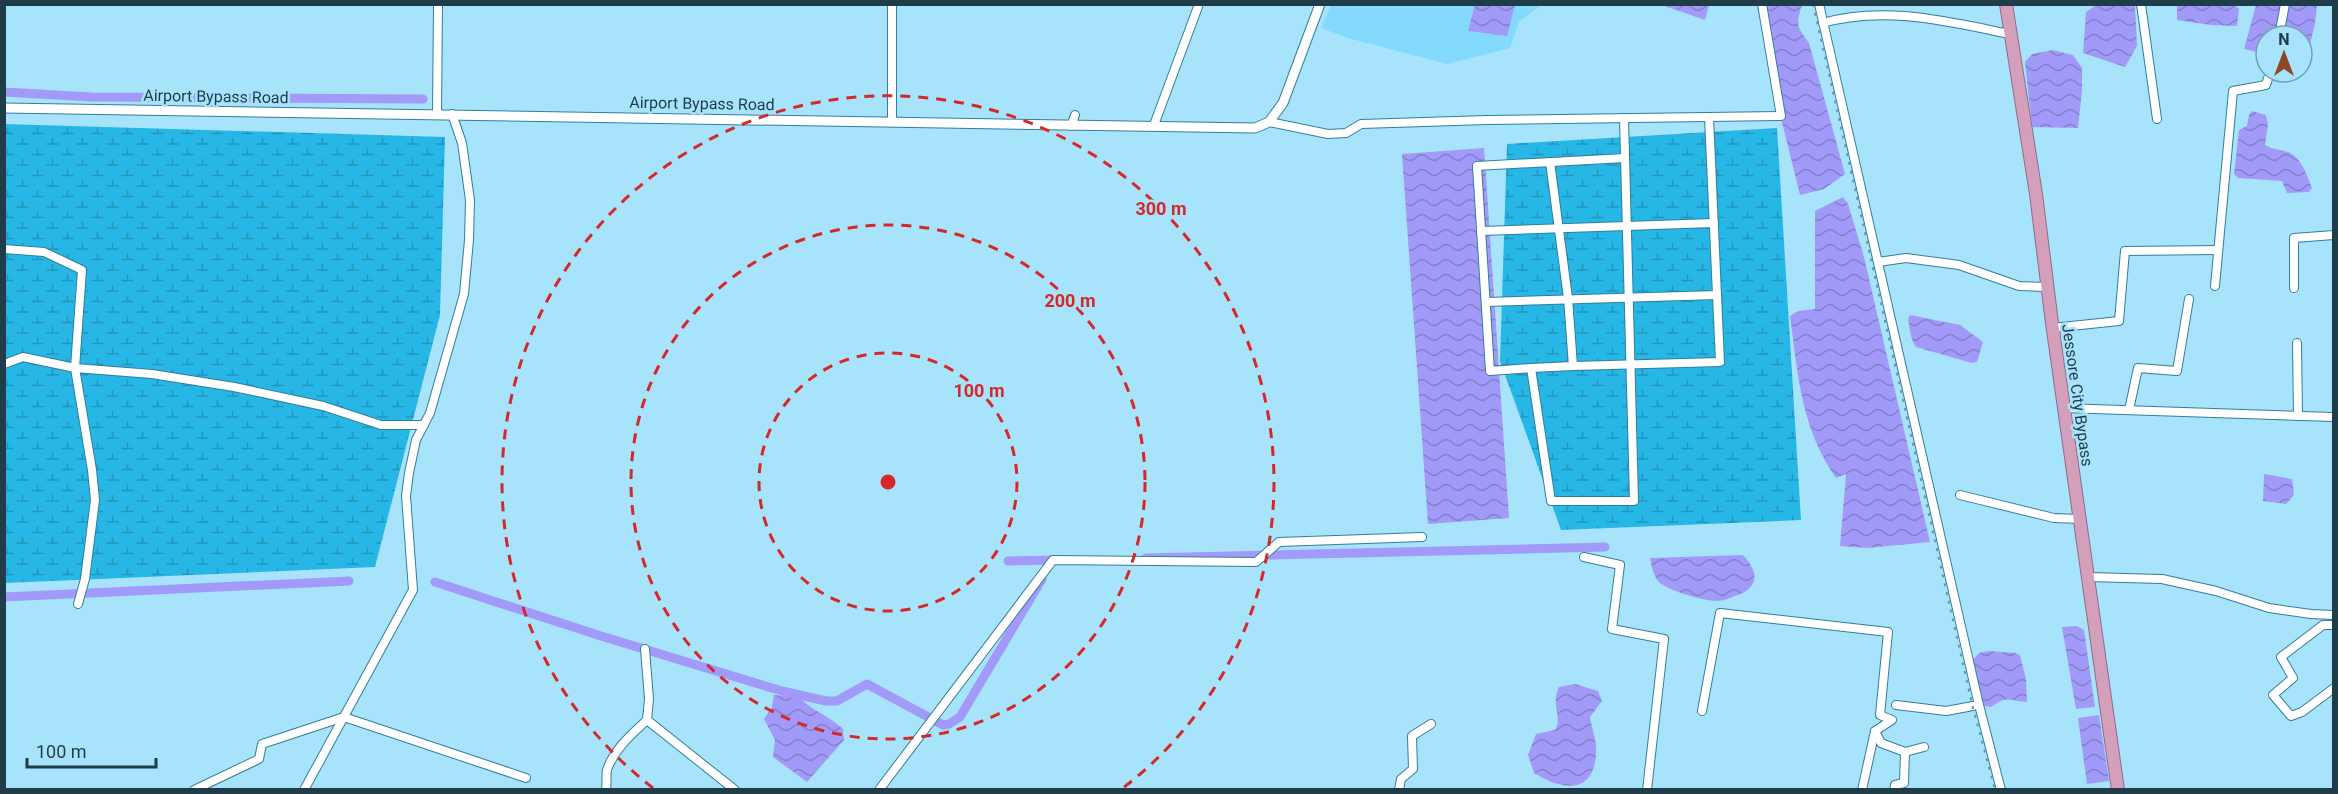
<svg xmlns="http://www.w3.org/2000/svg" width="2338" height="794" font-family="Roboto,sans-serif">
<defs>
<pattern id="wetland-marsh" width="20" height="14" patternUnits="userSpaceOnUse" patternTransform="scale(1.5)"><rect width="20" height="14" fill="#27b7e6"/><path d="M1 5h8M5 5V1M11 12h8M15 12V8" fill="none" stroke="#2196bc"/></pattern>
<pattern id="water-waves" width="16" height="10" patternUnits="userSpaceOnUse" patternTransform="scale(1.5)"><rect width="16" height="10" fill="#a29af9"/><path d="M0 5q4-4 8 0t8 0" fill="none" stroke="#837fcc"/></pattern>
</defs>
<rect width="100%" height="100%" fill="#a8e3fc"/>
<polygon fill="#84dafd" points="1331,5 1541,5 1519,22 1510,48 1447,64 1348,38 1321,28"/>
<g fill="url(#wetland-marsh)">
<polygon points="4,124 445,137 440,315 375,567 5,583"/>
<polygon points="1777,128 1801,520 1561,530 1500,361 1507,144"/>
</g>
<g fill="url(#water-waves)">
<polygon points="1475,5 1515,5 1507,36 1468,31"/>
<polygon points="1662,5 1709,5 1705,20"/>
<path d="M1757 5H1802C1796 25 1796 25 1809 43L1845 174 1824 189 1800 195 1775 94Z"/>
<polygon points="2117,5 2135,6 2137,46 2125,67 2083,53 2086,12 2096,5"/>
<polygon points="2177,5 2232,5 2239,8 2237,26 2211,25 2177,20"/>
<polygon points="2256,5 2317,5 2315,24 2306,60 2302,59 2302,36 2266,36 2266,54 2244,49"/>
<polygon points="2053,50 2073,55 2082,68 2082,91 2078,128 2032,127 2025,62 2032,54"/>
<path d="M2252 111 2266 115 2268 125 2265 145C2273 150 2279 149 2288 152 2301 157 2307 175 2312 188L2309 192 2287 193 2282 181 2238 178 2234 174 2239 130 2247 126 2249 115Z"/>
<polygon points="1484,148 1509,518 1428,524 1402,154"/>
<path d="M1843 197 1848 204 1864 257 1930 542 1867 548 1840 546 1846 474 1836 478C1801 428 1798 375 1790 316L1798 311 1815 309V211Z"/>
<path d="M1910 315 1960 325 1983 342 1977 362 1972 363 1916 347C1910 339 1910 328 1908 319Z"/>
<polygon points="2264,474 2292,479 2294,495 2286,504 2263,501"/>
<path d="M1743 555C1759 572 1760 588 1735 596 1730 598 1723 601 1717 601 1704 601 1670 591 1660 583 1653 576 1652 567 1650 558Z"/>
<polygon points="2077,626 2084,630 2095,707 2076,709 2062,627"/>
<path d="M1989 651 2015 653 2020 655 2026 679 2027 702C2009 701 2008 695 1991 707L1984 706 1979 697 1972 661 1979 653Z"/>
<path d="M1575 684 1598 691 1602 701 1590 717C1591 726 1595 735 1596 745 1598 792 1568 794 1534 773L1528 755 1536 734 1555 730C1563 716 1550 706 1559 687Z"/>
<path d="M774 695 799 697C811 710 829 716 843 729L844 740 807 782 773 757 775 740 764 719 772 707Z"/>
<polygon points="2099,715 2109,781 2087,784 2078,718"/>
</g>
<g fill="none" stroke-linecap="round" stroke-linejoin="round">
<g stroke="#a29af9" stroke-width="9">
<polyline points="4,92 91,97 423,99"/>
<polyline points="1146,558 1605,547"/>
<polyline points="1008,561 1060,560"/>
<polyline points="435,582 601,636 782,691 826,701 837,701 867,684 943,725 949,724 960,717 1042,579"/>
<polyline points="4,597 349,581"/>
</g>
<g stroke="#327e9b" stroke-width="10">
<g id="minor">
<polyline points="892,4 892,121"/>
<polyline points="1819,4 1978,701 2001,790"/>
<polyline points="2141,4 2157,119"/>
<path d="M1823 23C1884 5 1950 22 2010 34"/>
<polyline points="2279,36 2285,4"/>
<polyline points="437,114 438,4"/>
<polyline points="1624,118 1634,501 1551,501 1531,368 1490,371 1477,166 1625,158"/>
<polyline points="1269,122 1328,134 1346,133 1361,124 1487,120 1781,116 1762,4"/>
<polyline points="1154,125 1199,4"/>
<polyline points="1071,126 1075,115"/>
<polyline points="1550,162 1568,298 1573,366 1720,362 1709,117"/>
<polyline points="1481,231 1714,223"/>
<polyline points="4,249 44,252 82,270 75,368 152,374 234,387 323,406 381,425 424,425"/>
<polyline points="1878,262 1906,258 1959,265 2019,286 2047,287"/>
<polyline points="2215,286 2233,91 2266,85 2270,72"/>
<polyline points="2294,288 2294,238 2334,235"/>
<polyline points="1486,302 1717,295"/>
<polyline points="2052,328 2119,321 2125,251 2217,250"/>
<polyline points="2297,343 2298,416"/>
<polyline points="4,364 23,357 75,368 92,470 95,500 85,579 78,604"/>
<polyline points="1531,368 1573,366"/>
<polyline points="2063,408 2334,417"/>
<polyline points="2129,410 2138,368 2177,371 2189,299"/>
<polyline points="1960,495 2054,518 2079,519"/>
<polyline points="1584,557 1620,565 1612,629 1664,639 1647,790"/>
<polyline points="2088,577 2162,579 2216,591 2269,608 2311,614 2334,615"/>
<polyline points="2334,625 2323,625 2281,657 2293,678 2273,695 2291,716 2302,712 2334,688"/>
<polyline points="1896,705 1946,711 1973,706"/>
<polyline points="1702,711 1720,613 1888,632 1880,715 1892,720 1875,731 1862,790"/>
<polyline points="647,720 735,790"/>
<polyline points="1875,731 1881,743 1905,752"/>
<polyline points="194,790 259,759 262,744 344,717 526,778"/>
<polyline points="304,790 413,590 406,496 409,473 416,440 430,413 464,294 469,240 470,200 462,143 452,114"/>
<path d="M606 790C607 783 606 775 607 770 614 749 632 734 647 720L649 699 645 649"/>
<polyline points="879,790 1053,560 1256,562 1279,542 1422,537"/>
<polyline points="1399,790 1401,779 1413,769 1412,736 1431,724"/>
<polyline points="1894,790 1895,785 1904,783 1905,752 1924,747"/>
</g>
</g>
<g stroke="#327e9b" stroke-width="11">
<polyline id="tertiary" points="4,108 1255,128 1269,122 1283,103 1320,4"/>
</g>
<g stroke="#8c6d88" stroke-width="14">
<polyline id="trunk" points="2006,4 2036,194 2052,323 2118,790"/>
</g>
<use href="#minor" stroke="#fff" stroke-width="8"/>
<use href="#tertiary" stroke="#fff" stroke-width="9"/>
<use href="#trunk" stroke="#d39fbb" stroke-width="12"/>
<polyline stroke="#6998ab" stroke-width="2" stroke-dasharray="3 6" stroke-linecap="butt" points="1813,4 1972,704 1995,790"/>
</g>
<g fill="none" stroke="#d62828" stroke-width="3" stroke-dasharray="10 8">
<circle cx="888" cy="482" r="129"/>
<circle cx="888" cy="482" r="257"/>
<path d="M653 788A386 386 0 1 1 1123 788"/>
</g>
<g text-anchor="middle" stroke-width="5" stroke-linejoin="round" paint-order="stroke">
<g font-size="16" fill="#1e3d49" stroke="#a8e3fc">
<text transform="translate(216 96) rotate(1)" y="6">Airport Bypass Road</text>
<text transform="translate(702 103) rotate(1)" y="6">Airport Bypass Road</text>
<text transform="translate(2078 395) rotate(82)" y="6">Jessore City Bypass</text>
</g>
</g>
<circle cx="888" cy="482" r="9" fill="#d62828" stroke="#a8e3fc" stroke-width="3"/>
<g font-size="18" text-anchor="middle" font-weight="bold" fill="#d62828" stroke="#a8e3fc" stroke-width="5" stroke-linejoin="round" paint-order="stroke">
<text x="1161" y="215">300 m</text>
<text x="1070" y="307">200 m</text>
<text x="979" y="397">100 m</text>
</g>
<rect width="2338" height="794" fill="none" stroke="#1e3d49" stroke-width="12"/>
<g transform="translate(2284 54)"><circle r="28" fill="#a8e3fc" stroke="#71a1b4" stroke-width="1.5"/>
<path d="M0-4.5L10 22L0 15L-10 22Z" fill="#8e4722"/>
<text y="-9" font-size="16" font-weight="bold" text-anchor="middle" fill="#1e3d49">N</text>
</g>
<path d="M27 758v9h129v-9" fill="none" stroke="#1e3d49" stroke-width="3"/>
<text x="36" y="758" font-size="18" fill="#1e3d49" stroke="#a8e3fc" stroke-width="4.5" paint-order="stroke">100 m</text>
</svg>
